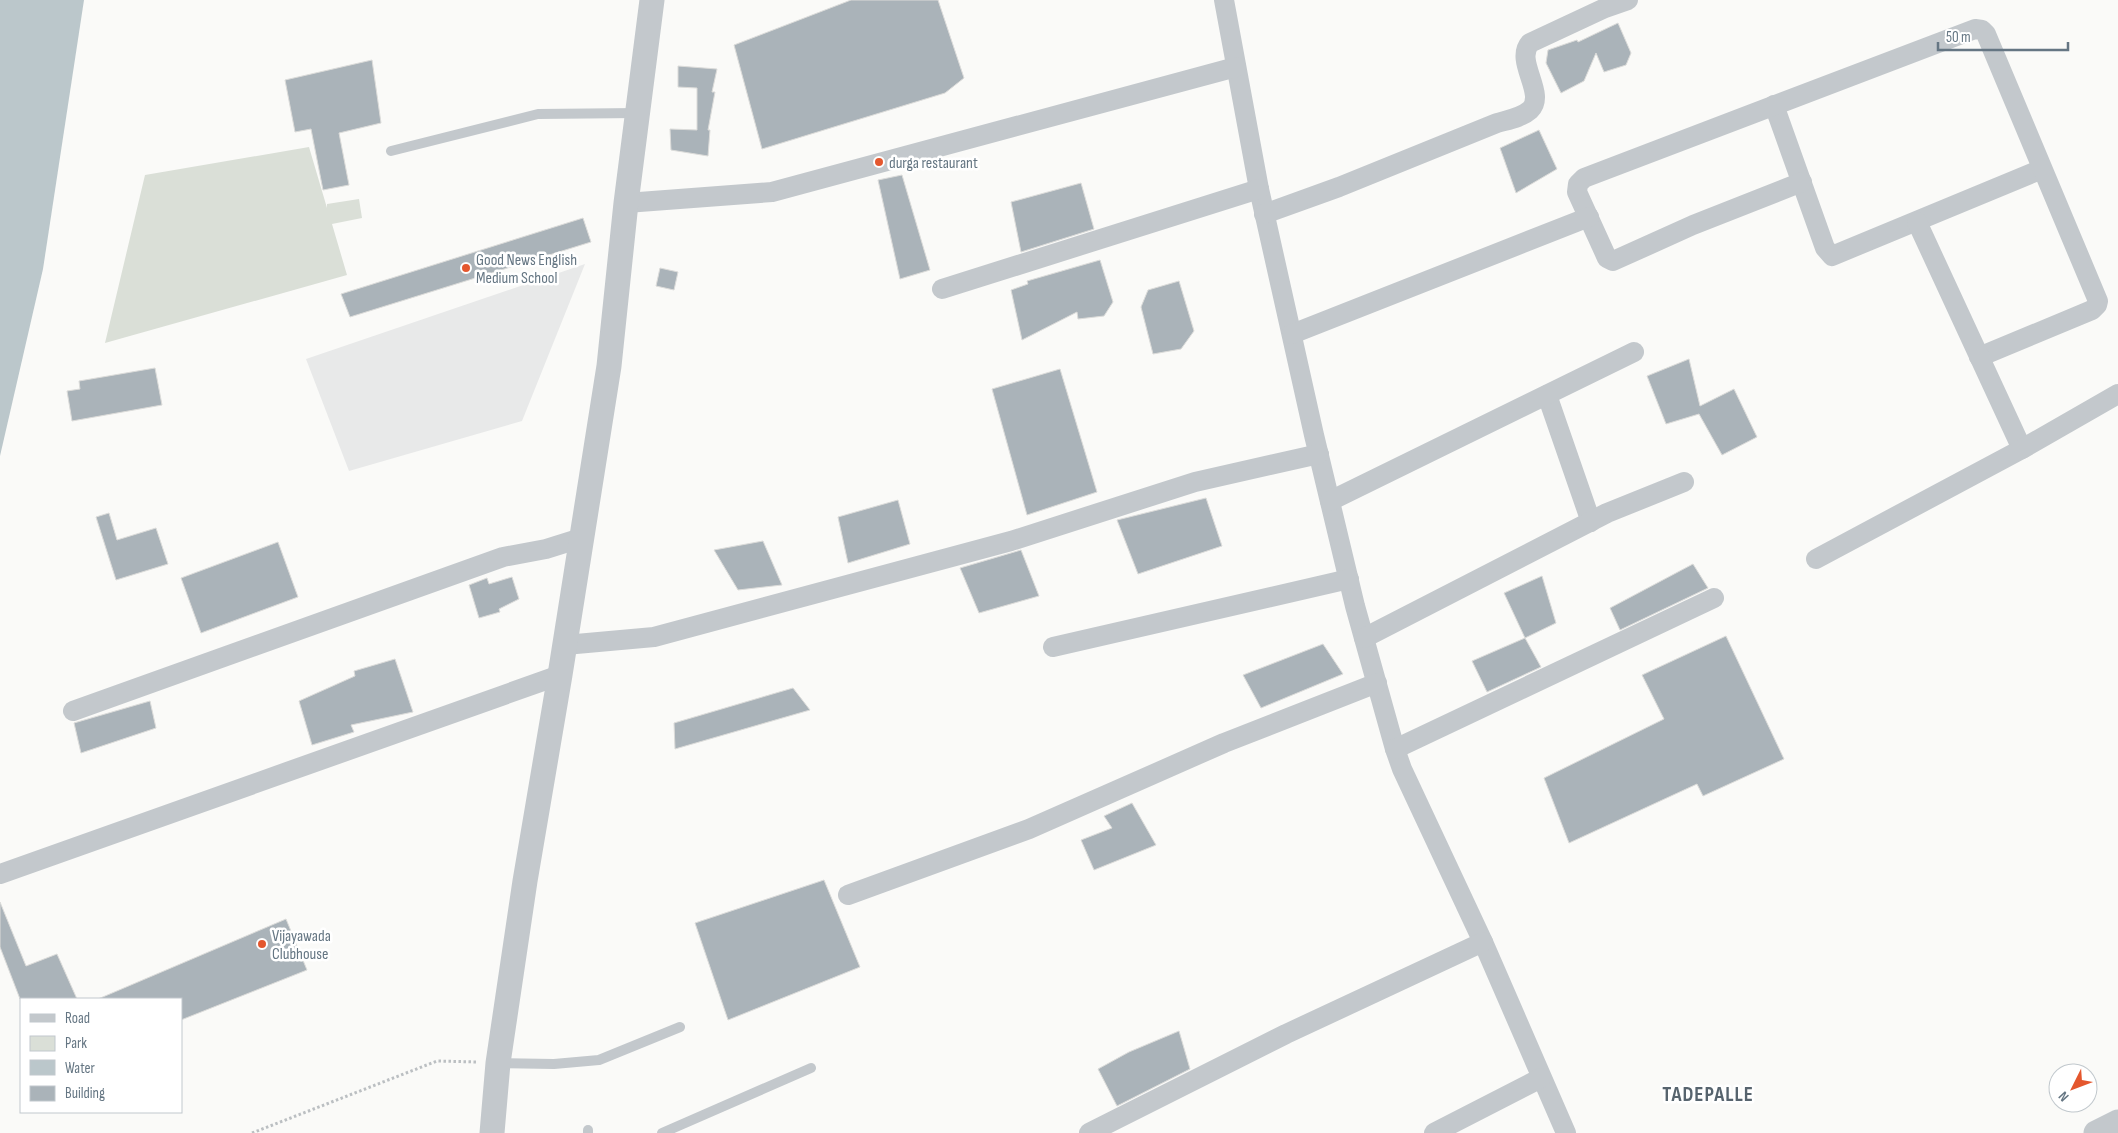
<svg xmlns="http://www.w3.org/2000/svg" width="2118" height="1133" font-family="'Sofia Sans Condensed',sans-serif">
<rect width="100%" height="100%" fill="#fafaf8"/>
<polygon fill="#e8e9e9" points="585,264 522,421 349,471 306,359"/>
<polygon fill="#dadfd7" points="309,147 327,208 327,204 359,199 362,218 332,224 347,275 105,343 145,175"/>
<polygon fill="#bbc7cb" points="0,0 84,0 43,269 0,456"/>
<g fill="#aab3b9" stroke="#dcdcda">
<polygon points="851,0 938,0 964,78 945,93 762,149 734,45"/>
<polygon points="1618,23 1631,53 1626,65 1604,72 1596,53 1584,81 1561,93 1546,63 1548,50 1577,40 1578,42"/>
<polygon points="372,60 381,123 339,133 349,185 323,190 311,129 295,132 285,80"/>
<polygon points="678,66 717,69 712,92 715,92 708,130 710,130 708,156 671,150 670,129 697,130 697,88 678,87"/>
<polygon points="1539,130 1557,169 1516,193 1500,148"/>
<polygon points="902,175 930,270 900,279 878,180"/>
<polygon points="1081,183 1094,229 1021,252 1011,202"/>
<polygon points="583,218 591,242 350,317 341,294"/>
<polygon points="1100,260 1113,302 1104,316 1078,319 1077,312 1022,340 1011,290 1028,284 1027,281"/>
<polygon points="660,268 678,272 674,290 656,286"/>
<polygon points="1179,281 1194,331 1181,349 1153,354 1141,307 1148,290"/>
<polygon points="1689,359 1700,406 1734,389 1757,437 1722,455 1699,414 1666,424 1647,376"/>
<polygon points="155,368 162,405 72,421 67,391 80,389 79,381"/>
<polygon points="1060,369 1097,492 1027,515 992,389"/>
<polygon points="1206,498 1222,546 1138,574 1117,520"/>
<polygon points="898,500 910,544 848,563 838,517"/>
<polygon points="109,513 117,540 156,528 168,564 116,580 96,517"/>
<polygon points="763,541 782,585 738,590 714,550"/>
<polygon points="278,542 298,597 201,633 181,578"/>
<polygon points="1021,550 1039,596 979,613 960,568"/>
<polygon points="1693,564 1708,588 1620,630 1610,608"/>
<polygon points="1542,576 1556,623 1525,638 1504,593"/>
<polygon points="512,577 519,599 499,609 500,612 479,618 469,585 487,578 489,584"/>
<polygon points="1726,636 1784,759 1703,796 1697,784 1569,843 1544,778 1664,719 1642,675"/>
<polygon points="1525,638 1541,667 1487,692 1472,661"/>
<polygon points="1323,644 1343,674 1261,708 1243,675"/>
<polygon points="395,659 413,712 351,725 354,732 312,745 299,701 355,676 354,671"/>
<polygon points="793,688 810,710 675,749 674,723"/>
<polygon points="150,701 156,728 81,753 74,723"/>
<polygon points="1132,803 1156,845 1094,870 1081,840 1112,828 1104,816"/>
<polygon points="824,880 860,967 728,1020 695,923"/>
<polygon points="0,902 26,966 57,954 77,999 20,999 0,947"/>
<polygon points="286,919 307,970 181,1020 181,999 98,999"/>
<polygon points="1179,1031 1190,1069 1117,1106 1098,1069 1129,1052"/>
</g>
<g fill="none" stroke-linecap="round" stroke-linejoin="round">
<polyline stroke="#bbbfc2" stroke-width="3" stroke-dasharray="2.5 2.5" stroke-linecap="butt" points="252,1133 437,1061 477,1062"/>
<g stroke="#c3c8cc" stroke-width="10">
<polyline points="391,151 538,114 638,113"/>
<polyline points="499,1063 554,1064 599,1060 680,1027"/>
<polyline points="588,1133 588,1130"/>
<polyline points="662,1133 811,1068"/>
</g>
<g stroke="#c3c8cc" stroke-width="20">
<polyline points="1224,0 1259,189 1314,435 1355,606 1395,749 1402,769 1483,942 1566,1133"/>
<polyline points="1774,105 1825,248 1832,256 2042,169"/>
<polyline points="1802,182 1693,225 1613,261 1607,258 1577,192 1578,184 1584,178 1975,29 1982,30 1986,34 2098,301 2097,305 2092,310 1979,357"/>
<polyline points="626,203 772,192 1236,67"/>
<path d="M1264 214 1339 187 1497 123C1507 120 1521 118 1530 110 1547 94 1514 61 1530 43L1605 8 1628 0"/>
<polyline points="1917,222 2022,449"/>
<polyline points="942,289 1259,189"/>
<polyline points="1292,334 1589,217"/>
<polyline points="1547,395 1591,522"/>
<polyline points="1330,501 1634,352"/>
<polyline points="1816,559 2022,449 2118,394"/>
<polyline points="1364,638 1607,513 1684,482"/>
<polyline points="565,645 654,637 1011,541 1195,482 1319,454"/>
<polyline points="1053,647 1349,579"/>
<polyline points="73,711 503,557 546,549 581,538"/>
<polyline points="1395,749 1714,598"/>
<polyline points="0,874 560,675"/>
<polyline points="848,895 1029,829 1224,743 1377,683"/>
<polyline points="1089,1133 1286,1034 1483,942"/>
<polyline points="1434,1133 1541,1078"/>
</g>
<g stroke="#c3c8cc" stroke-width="25">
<polyline points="492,1133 498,1063 525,881 560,675 609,366 626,203 652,0"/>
<polyline points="2096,1133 2118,1122"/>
</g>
</g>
<g fill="#e4572e" stroke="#fff" stroke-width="2">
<circle cx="879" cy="162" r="5"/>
<circle cx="466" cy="268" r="5"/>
<circle cx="262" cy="944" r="5"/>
</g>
<g text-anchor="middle" stroke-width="5" stroke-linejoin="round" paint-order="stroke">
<g font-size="16" fill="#657683" stroke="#fff" text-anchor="start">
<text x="889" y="168">durga restaurant</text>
<text x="476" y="265">Good News English<tspan x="476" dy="18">Medium School</tspan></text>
<text x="272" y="941">Vijayawada<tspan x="272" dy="18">Clubhouse</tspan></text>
</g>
<g font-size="21" font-weight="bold" letter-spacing="1" fill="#57646e" stroke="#fff">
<text x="1708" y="1101">TADEPALLE</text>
</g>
</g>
<rect x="20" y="998" width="162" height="115" fill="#ffffff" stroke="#c1c8cd"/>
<rect x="30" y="1014" width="25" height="8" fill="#c3c8cc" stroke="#c1c8cd"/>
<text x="65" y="1023" font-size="15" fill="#657683">Road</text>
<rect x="30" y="1036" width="25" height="15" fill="#dadfd7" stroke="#c1c8cd"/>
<text x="65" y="1048" font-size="15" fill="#657683">Park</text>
<rect x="30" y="1060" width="25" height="15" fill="#bbc7cb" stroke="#c1c8cd"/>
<text x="65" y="1073" font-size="15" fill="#657683">Water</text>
<rect x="30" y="1086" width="25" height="15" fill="#aab3b9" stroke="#c1c8cd"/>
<text x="65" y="1098" font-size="15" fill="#657683">Building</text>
<g transform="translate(2073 1088) rotate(228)"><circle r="24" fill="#ffffff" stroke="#c1c8cd"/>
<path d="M0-4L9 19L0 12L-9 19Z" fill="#e4572e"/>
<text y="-8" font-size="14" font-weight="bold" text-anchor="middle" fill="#657683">N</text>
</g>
<path d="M1938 42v8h130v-8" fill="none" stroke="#657683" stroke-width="2.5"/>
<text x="1946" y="42" font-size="15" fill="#657683" stroke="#ffffff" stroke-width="4" paint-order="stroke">50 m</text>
</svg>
